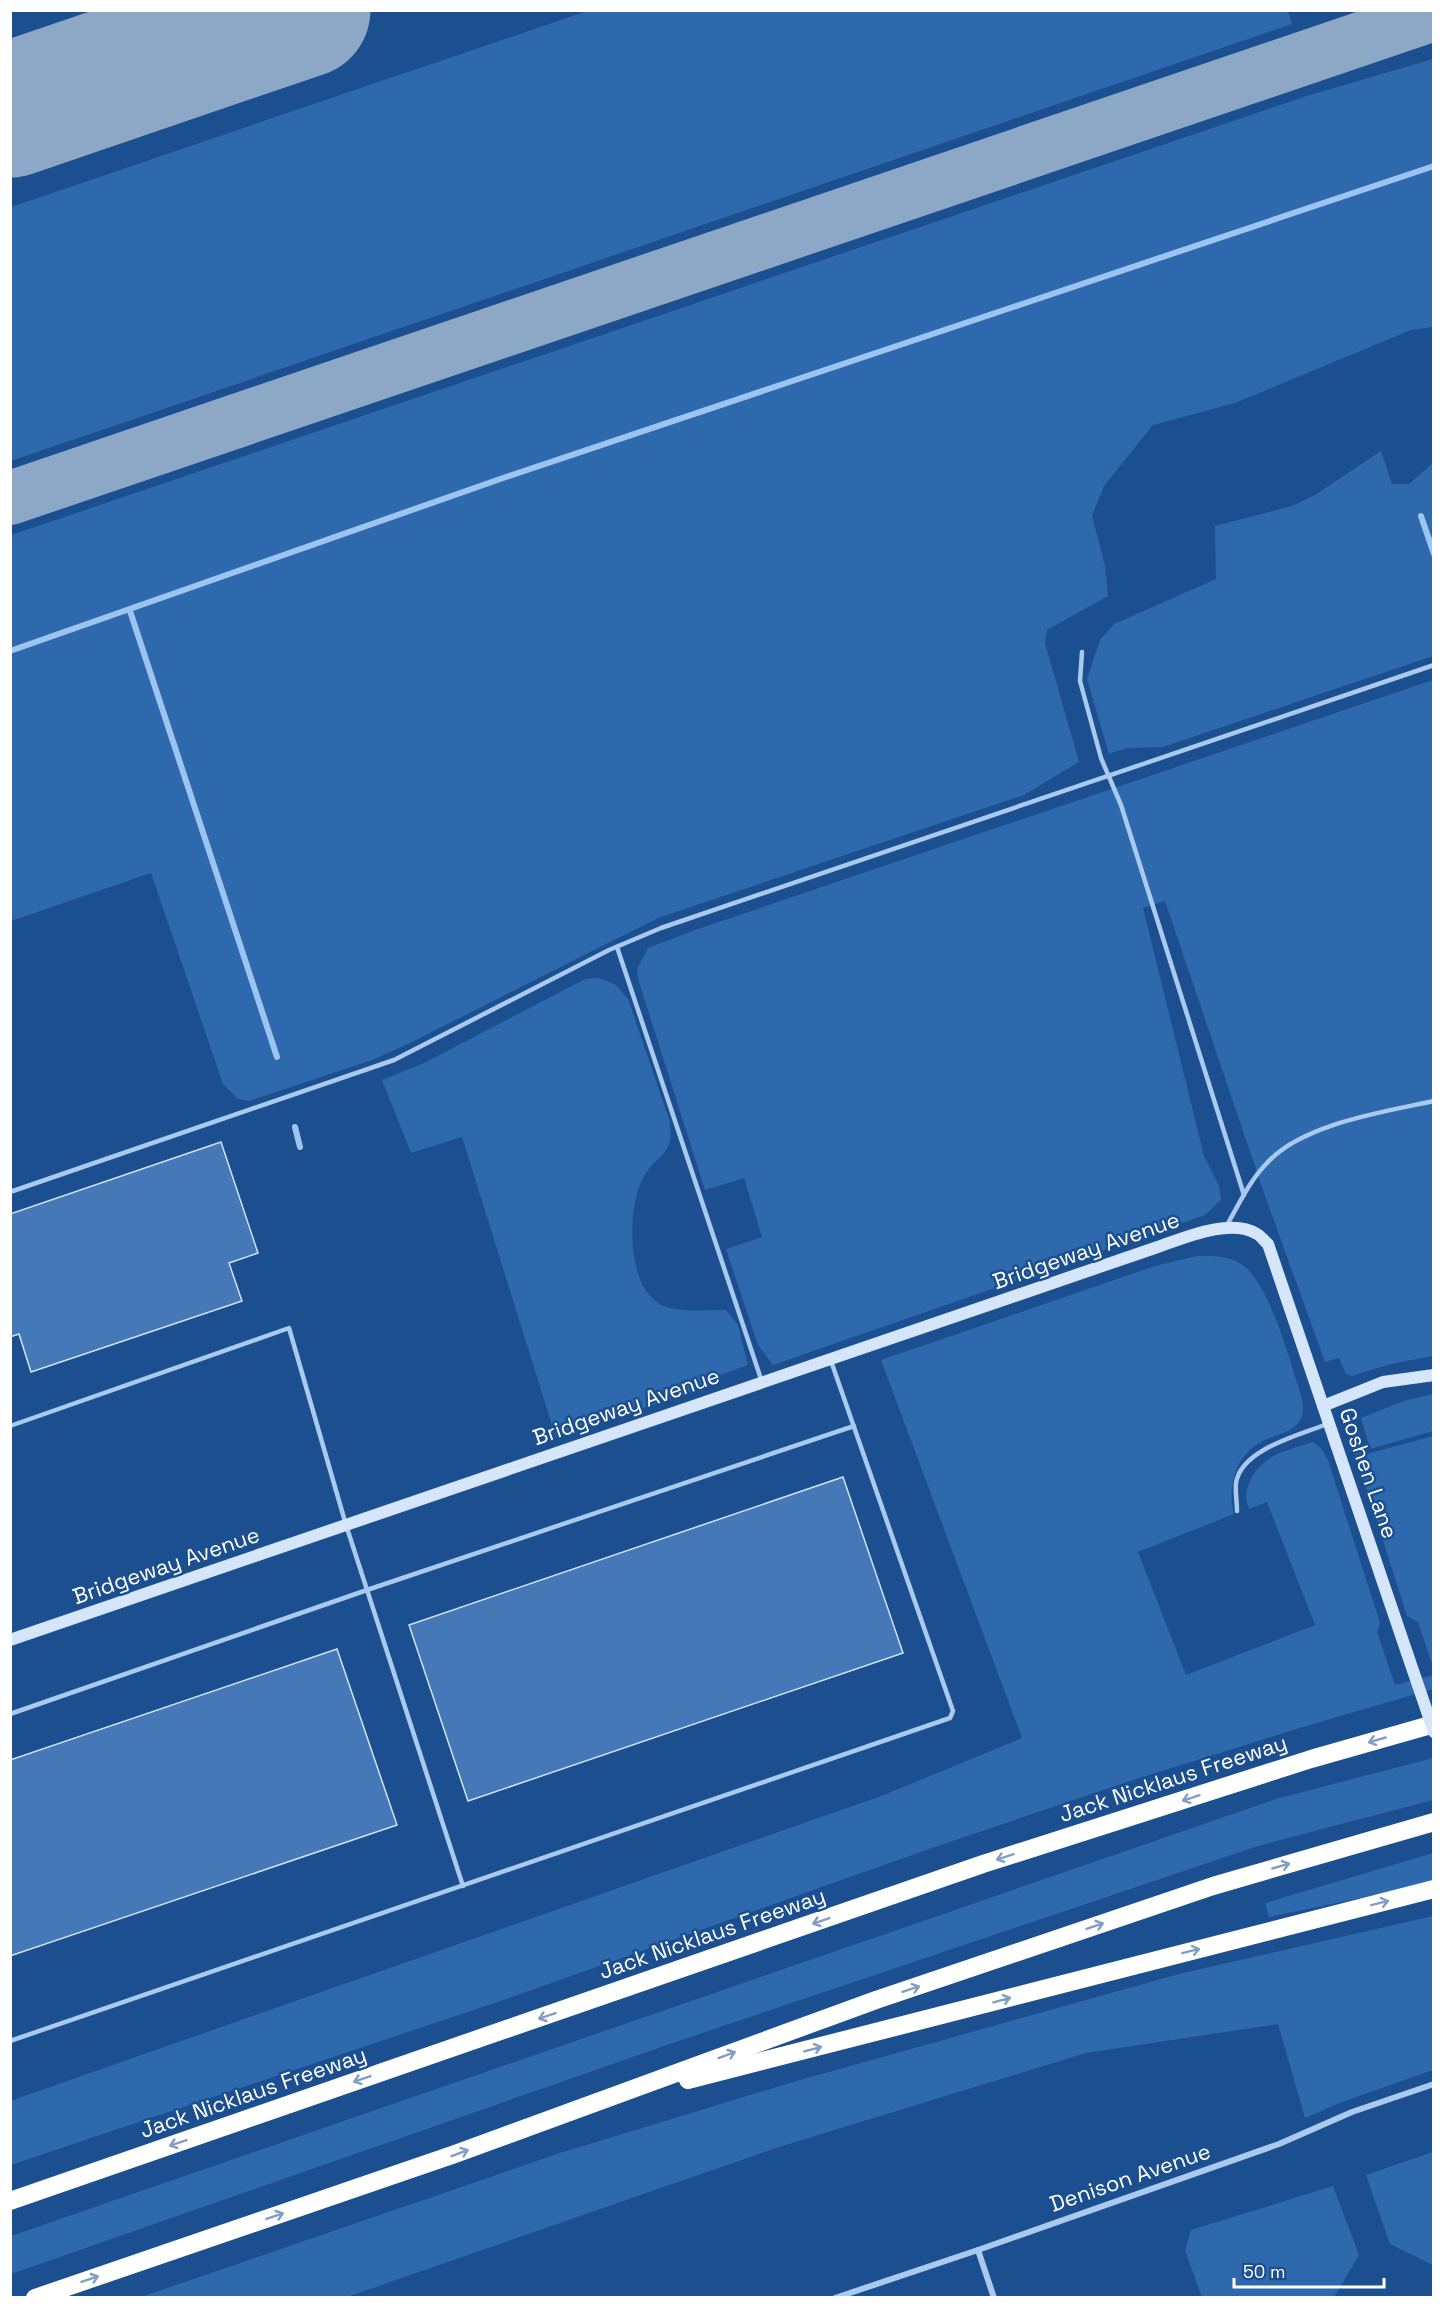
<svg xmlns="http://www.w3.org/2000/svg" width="1444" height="2308" font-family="'Space Grotesk',sans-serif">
<rect width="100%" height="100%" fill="#1b4f8f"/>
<g fill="#2e69ad">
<polygon points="1288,11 1292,24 11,461 11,207 587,11"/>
<polygon points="1433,59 1433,327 1411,330 1235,403 1153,425 1104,486 1092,516 1105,566 1108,596 1047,630 1045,643 1079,762 1024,795 658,918 410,1043 372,1060 249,1101 238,1099 223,1084 151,873 11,921 11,535 1310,95"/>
<polygon points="1381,451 1392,484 1409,484 1433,463 1433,656 1163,747 1127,748 1109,754 1087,679 1100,640 1114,624 1216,579 1215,526 1292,506 1315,495"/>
<polygon points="1433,680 1433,1356 1391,1364 1352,1376 1346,1374 1339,1358 1325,1362 1264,1193 1165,901 1143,908 1204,1156 1219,1186 1221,1200 1205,1215 773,1365 758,1345 726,1249 762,1237 744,1178 705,1190 639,982 637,969 648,948 695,930"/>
<path d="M599 978 616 985 628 999 669 1119C676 1156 658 1152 643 1178 626 1210 625 1298 670 1308 687 1312 708 1310 726 1310L738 1325 748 1365 720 1375 718 1383 556 1438 462 1137 411 1153 382 1080 424 1063 585 979Z"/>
<path d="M1197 1256C1214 1256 1231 1255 1245 1267 1271 1288 1291 1365 1302 1398 1308 1432 1284 1430 1261 1442 1235 1456 1227 1488 1234 1514L1138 1552 1186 1675 1315 1625 1267 1502 1249 1509C1245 1499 1245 1491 1250 1481 1262 1455 1287 1450 1313 1442L1321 1448 1328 1460 1380 1623 1377 1632 1395 1685 1433 1675V1689L1303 1727 1130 1781 929 1849 512 1997 11 2165 10 2101 884 1795 1022 1738 881 1360 1155 1266Z"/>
<polygon points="1433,1394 1433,1431 1370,1449 1361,1418 1404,1401"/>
<polygon points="1356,1424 1367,1454 1433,1436 1433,1667 1418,1622 1407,1616 1352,1443"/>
<polygon points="1433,1758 1433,1800 1258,1846 673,2043 11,2274 11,2236 1276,1799"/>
<polygon points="1433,1853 1433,1883 1269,1917 1265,1903"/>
<polygon points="1433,1916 1433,2070 1342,2102 1305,2118 1278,2024 1086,2053 779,2147 347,2297 141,2297 560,2153 793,2082 1179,1974"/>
<polygon points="1433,2152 1434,2152 1433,2265 1390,2244 1366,2175"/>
<polygon points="1333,2186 1359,2255 1334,2297 1202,2297 1185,2251 1191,2230"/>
</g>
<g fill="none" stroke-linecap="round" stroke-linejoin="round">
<g stroke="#9cc4f0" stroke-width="6">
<polyline points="1421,516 1434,554"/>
<polyline points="130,611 277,1057"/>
<polyline points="10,651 503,478 1434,166"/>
<polyline points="295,1127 300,1147"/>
</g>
<polyline stroke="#8da7c7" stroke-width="54" points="10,498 1434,14"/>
<polyline stroke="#8da7c7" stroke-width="135" points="10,110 303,10"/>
</g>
<g fill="#4478b7" stroke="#cfe3fa" stroke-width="1.5">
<polygon points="221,1142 258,1253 229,1263 242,1301 31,1372 19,1334 10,1337 10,1214"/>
<polygon points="843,1477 903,1653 468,1801 409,1625"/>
<polygon points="337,1649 397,1825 10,1956 10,1760"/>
</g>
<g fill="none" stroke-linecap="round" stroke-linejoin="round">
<g stroke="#a9c9ee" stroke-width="4.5">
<polyline points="1082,652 1080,681 1101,758 1121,805 1244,1195"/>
<polyline points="617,947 762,1382"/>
<polyline points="10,1192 394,1060 609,950 661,928 1434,665"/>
<path d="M1227 1225C1239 1204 1250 1180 1267 1163 1302 1124 1383 1112 1434 1101"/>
<polyline points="10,1426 289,1328 346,1525 463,1886"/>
<path d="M1237 1511C1237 1502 1235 1492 1236 1483 1241 1449 1300 1435 1327 1424"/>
<polyline points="10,1714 367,1590 854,1426"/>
<polyline points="10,2041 950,1718 953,1711 831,1361"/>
</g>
<g stroke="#a9c9ee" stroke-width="6">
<polyline points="978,2250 994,2298"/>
<polyline points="835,2298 978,2250 1279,2144 1352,2112 1434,2084"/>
</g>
<g stroke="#d6e6fa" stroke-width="12">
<polyline points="1323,1406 1383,1382 1434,1375"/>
<path d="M10 1640 1149 1250C1177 1241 1229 1216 1257 1234 1261 1236 1264 1241 1268 1244L1407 1653"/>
</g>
<g stroke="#fff" stroke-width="18">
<polyline points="688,2080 1434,1889"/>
<polyline points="10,2201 983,1864 1311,1759 1434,1724"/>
<polyline points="35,2298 455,2154 876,2000 1213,1886 1434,1822"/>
</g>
<polyline stroke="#d6e6fa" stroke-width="12" points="1407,1653 1434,1732"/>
</g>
<defs><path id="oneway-shaft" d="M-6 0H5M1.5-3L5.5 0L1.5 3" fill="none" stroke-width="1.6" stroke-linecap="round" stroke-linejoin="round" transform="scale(1.5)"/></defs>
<g stroke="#829ec1">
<use href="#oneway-shaft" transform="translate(1377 1740) rotate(164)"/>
<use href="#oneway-shaft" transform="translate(1191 1798) rotate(162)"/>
<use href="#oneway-shaft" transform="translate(1005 1857) rotate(162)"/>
<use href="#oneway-shaft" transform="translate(1281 1866) rotate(-16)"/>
<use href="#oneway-shaft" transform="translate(1380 1903) rotate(-14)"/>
<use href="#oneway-shaft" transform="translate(821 1921) rotate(161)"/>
<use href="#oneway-shaft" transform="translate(1095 1926) rotate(-19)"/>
<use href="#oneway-shaft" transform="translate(1191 1951) rotate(-14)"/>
<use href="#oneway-shaft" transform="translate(911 1989) rotate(-18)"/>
<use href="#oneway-shaft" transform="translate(1002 2000) rotate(-15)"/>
<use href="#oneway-shaft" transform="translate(547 2016) rotate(161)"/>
<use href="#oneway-shaft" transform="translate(813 2049) rotate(-15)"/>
<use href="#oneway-shaft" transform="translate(727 2055) rotate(-20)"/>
<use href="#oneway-shaft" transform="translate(362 2079) rotate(161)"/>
<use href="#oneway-shaft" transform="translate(178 2143) rotate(161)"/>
<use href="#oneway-shaft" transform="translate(460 2153) rotate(-20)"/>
<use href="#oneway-shaft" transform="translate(275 2216) rotate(-19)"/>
<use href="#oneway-shaft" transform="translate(90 2279) rotate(-19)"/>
</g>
<g text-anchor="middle" stroke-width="5" stroke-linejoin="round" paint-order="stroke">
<g font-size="22" fill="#fff" stroke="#1b4f8f">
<text transform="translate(1086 1250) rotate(-19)" y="8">Bridgeway Avenue</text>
<text transform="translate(626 1406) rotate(-19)" y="8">Bridgeway Avenue</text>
<text transform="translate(1369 1473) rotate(71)" y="8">Goshen Lane</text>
<text transform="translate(166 1565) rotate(-19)" y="8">Bridgeway Avenue</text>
<text transform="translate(1173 1778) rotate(-18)" y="8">Jack Nicklaus Freeway</text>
<text transform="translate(712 1933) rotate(-19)" y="8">Jack Nicklaus Freeway</text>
<text transform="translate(253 2092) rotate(-19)" y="8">Jack Nicklaus Freeway</text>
<text transform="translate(1130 2177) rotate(-19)" y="8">Denison Avenue</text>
</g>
</g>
<rect width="1444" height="2308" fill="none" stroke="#ffffff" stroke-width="24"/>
<path d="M1234 2278v9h150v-9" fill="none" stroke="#ffffff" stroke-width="3"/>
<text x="1243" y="2278" font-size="18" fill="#ffffff" stroke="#1b4f8f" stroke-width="4.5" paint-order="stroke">50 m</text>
</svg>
